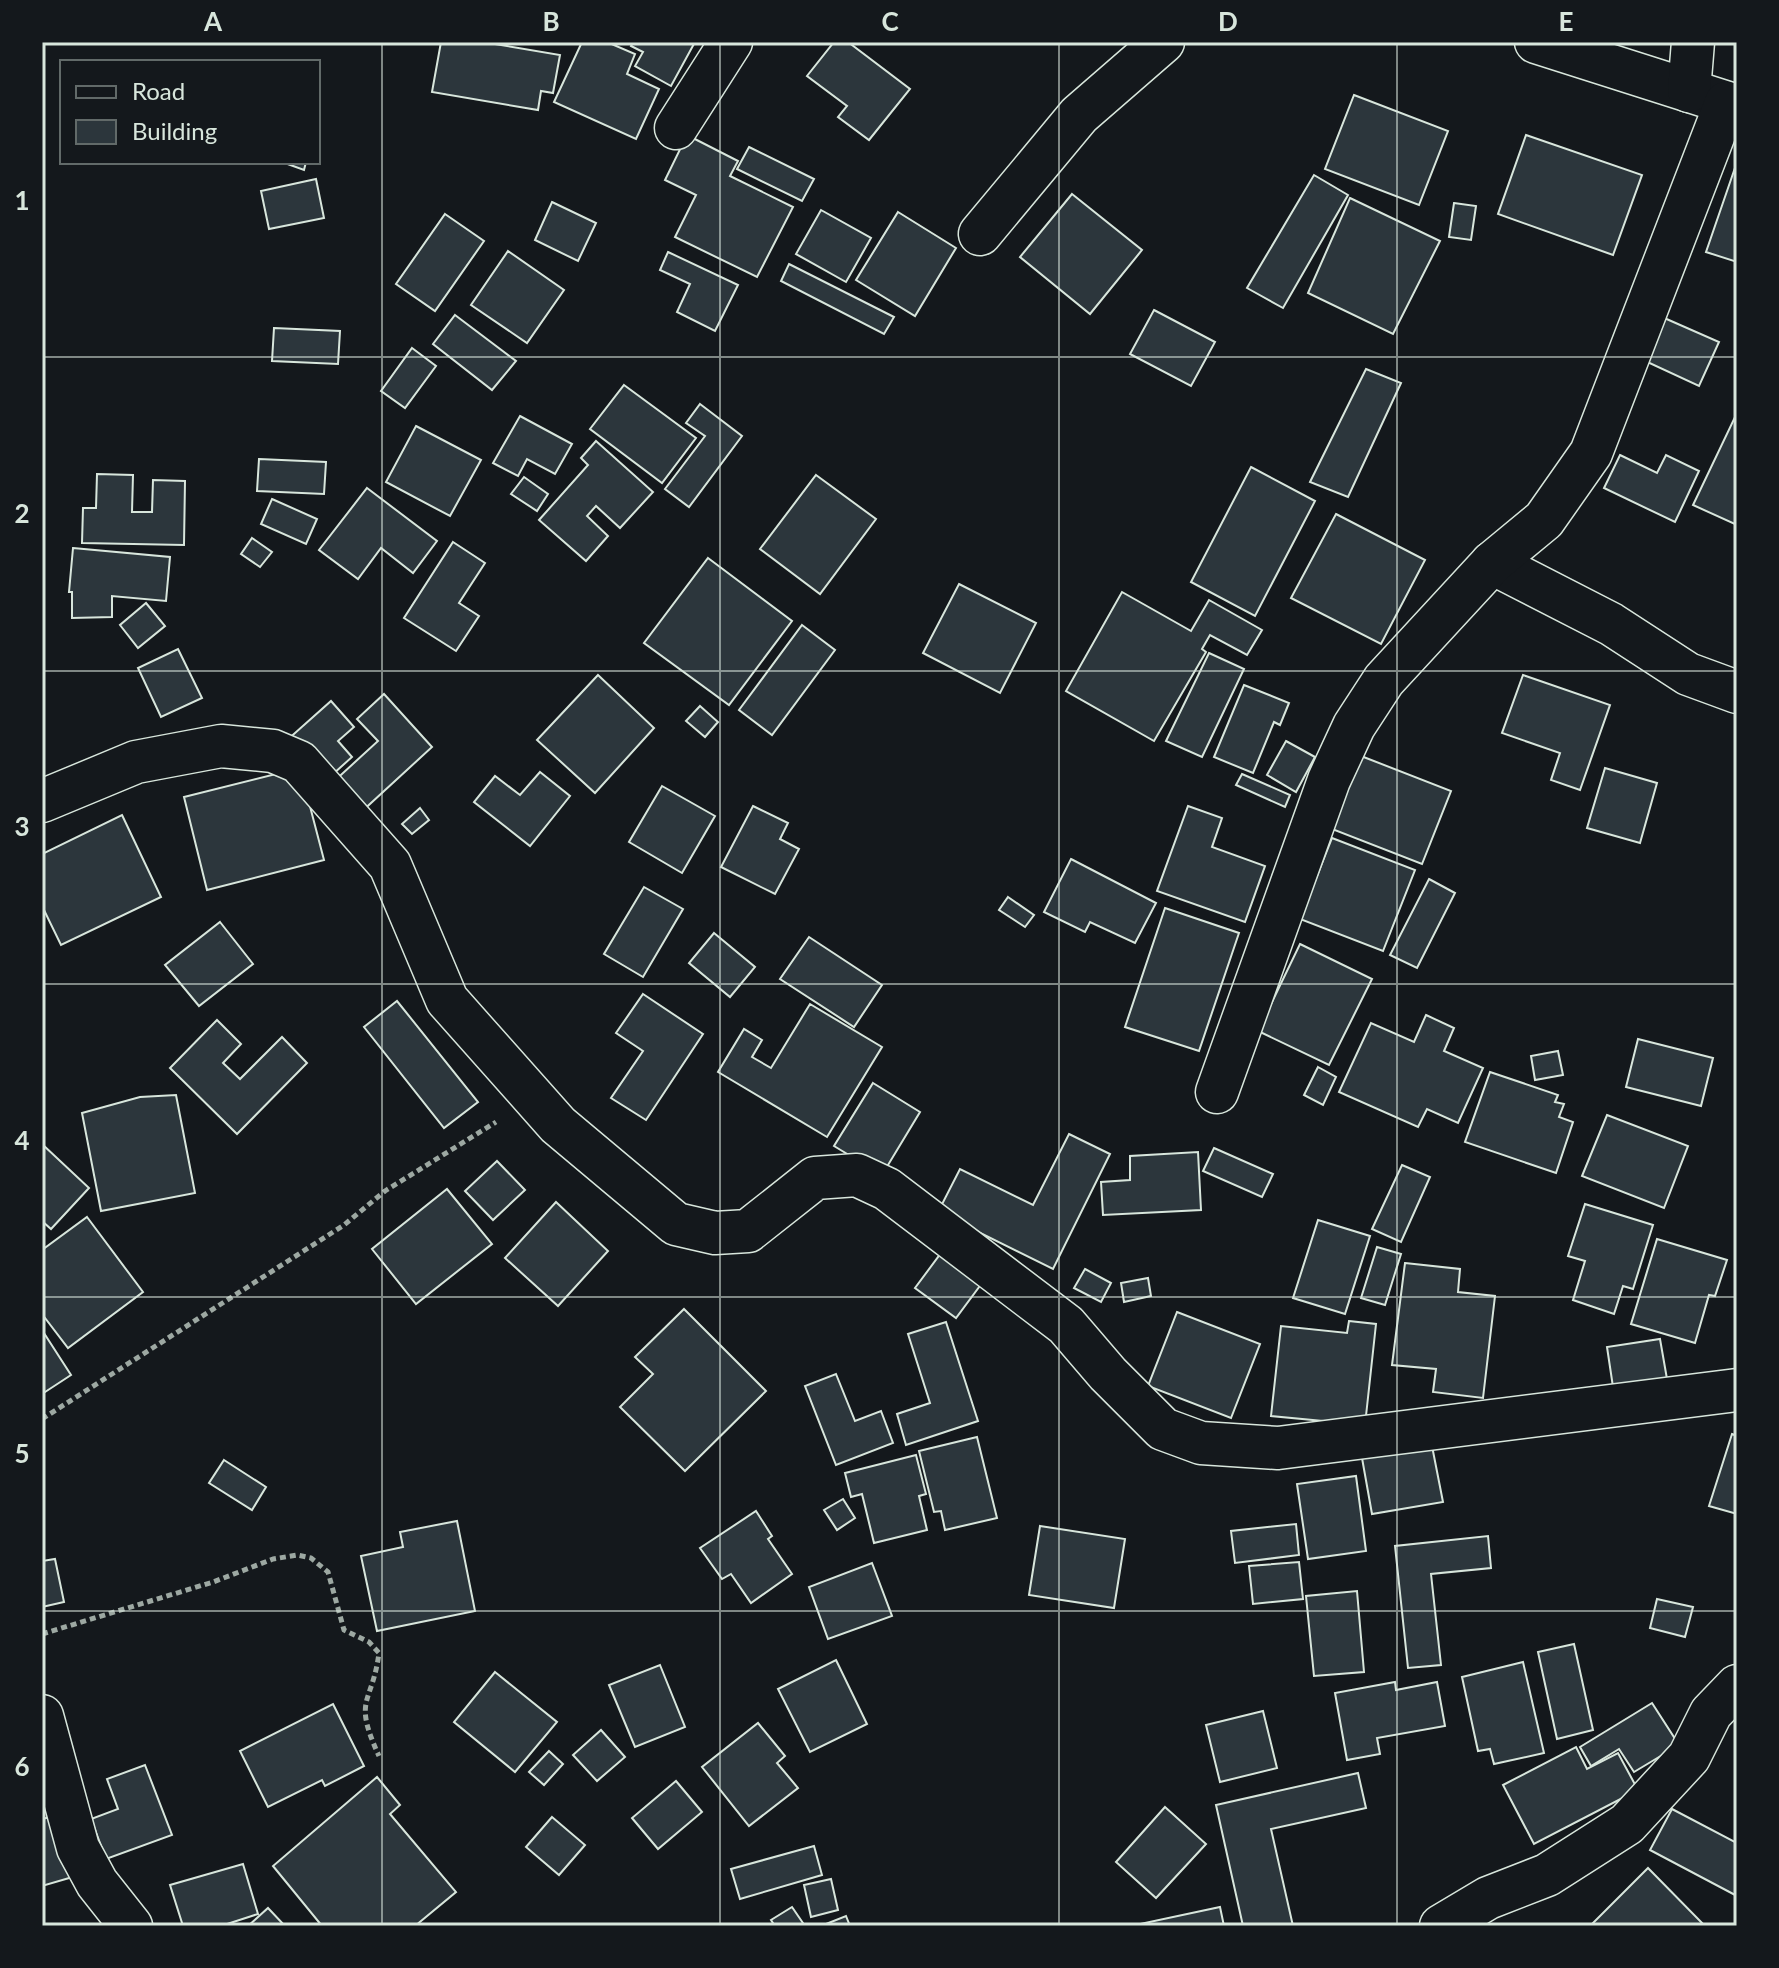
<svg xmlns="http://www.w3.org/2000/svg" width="1779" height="1968" font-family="Lato,sans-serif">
<rect width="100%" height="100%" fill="#14181c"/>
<g fill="#2c363c" stroke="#d8e6dc" stroke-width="2">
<polygon points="441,42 483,42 560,55 553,93 541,91 538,110 432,92"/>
<polygon points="582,42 607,42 635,54 627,74 659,89 636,139 554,102"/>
<polygon points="633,42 695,42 671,86 635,66 643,52 631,46"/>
<polygon points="834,42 848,42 910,89 869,140 838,117 847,106 807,76"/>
<polygon points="1354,95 1448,131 1419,205 1325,169"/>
<polygon points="687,135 738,161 730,176 793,207 757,277 675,237 696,195 665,180"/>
<polygon points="1526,135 1642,175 1613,255 1498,214"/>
<polygon points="749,147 814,179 802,201 737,169"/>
<polygon points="282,162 306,162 304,170"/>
<polygon points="1737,162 1737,262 1706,252"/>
<polygon points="1314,175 1348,195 1283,308 1247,288"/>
<polygon points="316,179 324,218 269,229 261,191"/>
<polygon points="1072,194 1142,250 1090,314 1020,257"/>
<polygon points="1350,198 1440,241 1393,334 1308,293"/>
<polygon points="552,202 596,223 578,261 535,240"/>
<polygon points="1454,203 1476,206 1471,240 1449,237"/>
<polygon points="821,210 871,238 846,282 796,254"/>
<polygon points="898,212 956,248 915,316 856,280"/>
<polygon points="445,214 484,241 435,311 396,284"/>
<polygon points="508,251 564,290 527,343 471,305"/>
<polygon points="668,252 738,285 715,331 677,312 690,284 660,270"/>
<polygon points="789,264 894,317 884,334 781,281"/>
<polygon points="1154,310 1215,342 1191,386 1130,354"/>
<polygon points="455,315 516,361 492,390 433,344"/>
<polygon points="1662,317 1719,342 1699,386 1643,360"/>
<polygon points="274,328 340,331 338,364 272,361"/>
<polygon points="412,348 436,366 405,408 381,391"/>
<polygon points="1366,369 1401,383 1348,497 1310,482"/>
<polygon points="624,385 696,438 662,483 590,429"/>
<polygon points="700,404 742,436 689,507 665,489 705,436 686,423"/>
<polygon points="520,416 572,444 555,474 527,459 518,476 493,463"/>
<polygon points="1735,417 1737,418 1737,525 1693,505"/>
<polygon points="416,426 481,460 450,516 386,482"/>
<polygon points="596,441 653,492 620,528 596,506 587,516 608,536 586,561 539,520 588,465 581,458"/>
<polygon points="1620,455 1657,473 1666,455 1699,471 1675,522 1604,488"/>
<polygon points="259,459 326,462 324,494 257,491"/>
<polygon points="1251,467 1315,501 1255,616 1191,582"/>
<polygon points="97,474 133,475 132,512 152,512 153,480 185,481 184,545 82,543 83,508 96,508"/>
<polygon points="816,475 876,519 820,594 760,549"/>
<polygon points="524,477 548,494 537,511 511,494"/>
<polygon points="367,488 437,541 413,573 381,548 358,579 319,550"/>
<polygon points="272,499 317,519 306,544 261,524"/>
<polygon points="1336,514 1425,560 1381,644 1291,598"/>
<polygon points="252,538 272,552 260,567 241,554"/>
<polygon points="453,542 485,563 459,603 479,616 456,651 404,618"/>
<polygon points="73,548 170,557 166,601 112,596 112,617 72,618 72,592 69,592"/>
<polygon points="708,558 792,621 729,705 644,643"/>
<polygon points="959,584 1036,623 1000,693 923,653"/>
<polygon points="1122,592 1191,631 1209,600 1262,630 1247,655 1210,635 1202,649 1206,652 1154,741 1066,691"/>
<polygon points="146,603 165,626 138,648 120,625"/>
<polygon points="802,625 835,650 772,735 739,710"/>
<polygon points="178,649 202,698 161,717 138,668"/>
<polygon points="1209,653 1244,669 1202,757 1166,741"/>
<polygon points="598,675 654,728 595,793 537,740"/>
<polygon points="1523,675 1610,705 1580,790 1551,780 1560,753 1502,733"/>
<polygon points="1244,685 1289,703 1280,725 1274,722 1253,773 1214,757"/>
<polygon points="384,694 432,747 359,814 331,784 378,741 357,719"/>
<polygon points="331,701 354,727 338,741 352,757 323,783 286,741"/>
<polygon points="700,706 718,722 705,737 686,721"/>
<polygon points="1286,741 1315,757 1296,792 1267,775"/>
<polygon points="1361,756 1451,791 1422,864 1332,829"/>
<polygon points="300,768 324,860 207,890 184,797"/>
<polygon points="1605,768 1657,783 1640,843 1587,828"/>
<polygon points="540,772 570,796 530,846 474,802 495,776 520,795"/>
<polygon points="1242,774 1290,795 1285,807 1236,785"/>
<polygon points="662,786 715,816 682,873 629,842"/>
<polygon points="753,806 788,823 780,839 799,849 775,894 721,867"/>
<polygon points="1188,806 1222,818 1212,847 1265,866 1245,922 1157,891"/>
<polygon points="420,808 429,820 412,834 402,824"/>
<polygon points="122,815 161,897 61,945 42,906 42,854"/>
<polygon points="1332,838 1415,870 1383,951 1300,919"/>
<polygon points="1071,859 1156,903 1135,943 1090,922 1085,932 1044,912"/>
<polygon points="1429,879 1455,893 1417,968 1390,955"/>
<polygon points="644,887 683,909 643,977 604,954"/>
<polygon points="1008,897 1034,915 1025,927 999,910"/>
<polygon points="1165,908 1239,933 1199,1051 1125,1027"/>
<polygon points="220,922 253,964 199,1006 165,965"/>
<polygon points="714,933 755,967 730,997 689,963"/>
<polygon points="809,937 882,985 854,1027 780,979"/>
<polygon points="1300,944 1372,979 1329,1065 1258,1031"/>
<polygon points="643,994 703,1034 646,1120 611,1098 643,1051 616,1033"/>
<polygon points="397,1001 478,1102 444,1128 364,1027"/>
<polygon points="810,1004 882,1047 827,1137 718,1072 744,1029 762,1040 752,1057 771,1068"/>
<polygon points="1426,1015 1454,1028 1444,1051 1483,1068 1458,1123 1427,1109 1418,1127 1339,1092 1371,1023 1414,1042"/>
<polygon points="217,1020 241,1044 223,1063 240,1079 282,1037 307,1063 237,1134 170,1068"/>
<polygon points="1638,1039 1713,1058 1701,1106 1626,1087"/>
<polygon points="1558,1051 1563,1075 1535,1080 1531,1056"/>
<polygon points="1318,1067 1336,1077 1323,1105 1304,1095"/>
<polygon points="1490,1072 1558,1095 1555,1102 1564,1104 1559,1117 1573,1122 1556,1173 1465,1142"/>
<polygon points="873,1083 920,1112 882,1175 834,1146"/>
<polygon points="176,1095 195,1193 101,1211 82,1113 140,1097"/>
<polygon points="1607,1115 1688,1146 1664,1208 1582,1176"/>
<polygon points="1069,1134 1110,1154 1053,1269 938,1212 960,1169 1033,1205"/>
<polygon points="42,1144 89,1188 51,1229 42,1221"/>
<polygon points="1214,1148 1273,1174 1262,1197 1203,1171"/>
<polygon points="1198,1152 1201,1210 1103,1215 1101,1182 1130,1180 1130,1156"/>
<polygon points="497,1161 525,1190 493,1220 465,1191"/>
<polygon points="1402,1165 1430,1177 1401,1242 1372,1229"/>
<polygon points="447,1189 492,1244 416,1304 372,1249"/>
<polygon points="556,1202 608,1251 558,1306 505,1258"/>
<polygon points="1585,1204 1653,1225 1633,1289 1623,1286 1614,1314 1573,1300 1585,1261 1568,1256"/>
<polygon points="87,1217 143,1292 68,1348 42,1314 42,1250"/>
<polygon points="1318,1220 1370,1236 1345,1314 1293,1298"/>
<polygon points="1657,1239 1727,1260 1715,1296 1709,1295 1695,1343 1631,1324"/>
<polygon points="1377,1247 1401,1254 1385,1305 1361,1298"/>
<polygon points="944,1249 985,1279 956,1318 915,1288"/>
<polygon points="1405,1263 1460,1269 1458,1292 1495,1296 1483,1398 1433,1392 1436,1369 1392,1365"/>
<polygon points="1085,1269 1111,1283 1101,1302 1074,1288"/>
<polygon points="1148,1278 1151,1296 1124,1302 1121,1283"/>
<polygon points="684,1309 766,1391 685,1471 620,1407 653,1374 635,1357"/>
<polygon points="1177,1312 1260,1344 1231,1418 1148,1386"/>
<polygon points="1349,1321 1376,1324 1365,1425 1271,1416 1281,1326 1347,1333"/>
<polygon points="946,1322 978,1421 906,1445 897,1414 930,1403 908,1334"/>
<polygon points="42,1330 71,1375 42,1394"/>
<polygon points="1660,1339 1667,1379 1613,1387 1607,1347"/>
<polygon points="836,1374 855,1421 881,1411 893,1443 836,1465 805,1386"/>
<polygon points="1732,1434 1737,1436 1737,1514 1709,1506"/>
<polygon points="977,1437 997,1518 945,1530 941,1511 934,1512 919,1451"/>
<polygon points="1432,1446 1443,1502 1372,1514 1362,1458"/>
<polygon points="916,1455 926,1494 919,1496 927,1530 874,1543 862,1494 851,1497 845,1473"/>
<polygon points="224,1460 266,1487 252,1510 209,1483"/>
<polygon points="1356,1476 1366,1551 1308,1559 1297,1484"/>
<polygon points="843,1499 855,1518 837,1530 824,1510"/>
<polygon points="756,1511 772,1536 768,1539 792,1574 751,1603 731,1574 722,1579 700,1548"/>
<polygon points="457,1521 475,1611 377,1631 361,1556 403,1547 400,1532"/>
<polygon points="1296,1524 1299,1555 1235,1563 1231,1531"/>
<polygon points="1040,1526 1125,1539 1114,1608 1029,1595"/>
<polygon points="1488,1536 1491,1568 1431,1574 1441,1665 1408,1668 1395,1546"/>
<polygon points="55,1559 64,1602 42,1607 42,1561"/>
<polygon points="1299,1562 1303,1599 1253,1604 1249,1566"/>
<polygon points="872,1563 892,1616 828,1639 809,1587"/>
<polygon points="1357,1591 1364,1672 1314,1676 1306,1596"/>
<polygon points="1657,1599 1693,1607 1685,1637 1650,1628"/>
<polygon points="1574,1644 1593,1730 1557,1739 1538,1652"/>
<polygon points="836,1660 867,1724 810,1752 778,1689"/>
<polygon points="1523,1662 1544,1753 1494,1764 1490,1749 1478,1751 1462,1677"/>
<polygon points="660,1665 685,1727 635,1747 609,1685"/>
<polygon points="495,1672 557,1722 515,1772 454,1722"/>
<polygon points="1395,1682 1396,1690 1437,1682 1445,1726 1377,1738 1380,1754 1347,1760 1335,1693"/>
<polygon points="1652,1703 1679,1745 1634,1772 1619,1749 1591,1766 1580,1747"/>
<polygon points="333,1704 364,1766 325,1786 322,1780 268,1807 240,1751"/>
<polygon points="1263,1711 1277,1768 1220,1782 1206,1725"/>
<polygon points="758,1723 785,1756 777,1763 798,1788 749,1826 702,1767"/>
<polygon points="601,1730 625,1757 597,1781 573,1755"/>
<polygon points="1576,1747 1587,1769 1618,1753 1638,1790 1534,1844 1503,1785"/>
<polygon points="549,1751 563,1764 544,1785 529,1772"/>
<polygon points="145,1765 172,1835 106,1859 91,1819 118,1809 107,1779"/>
<polygon points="1358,1773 1366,1808 1271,1829 1293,1926 1243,1926 1216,1805"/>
<polygon points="377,1777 400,1805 390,1814 456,1892 415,1926 322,1926 273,1866"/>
<polygon points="676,1781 702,1812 658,1849 632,1818"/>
<polygon points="1165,1807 1206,1844 1156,1898 1116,1862"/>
<polygon points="1672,1809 1737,1843 1737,1896 1650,1850"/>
<polygon points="58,1815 76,1876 42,1886 42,1819"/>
<polygon points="552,1817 585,1845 559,1875 526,1847"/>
<polygon points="814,1846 822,1875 740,1899 731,1869"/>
<polygon points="243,1864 258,1914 221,1926 183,1926 170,1885"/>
<polygon points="1648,1868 1705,1926 1596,1926 1593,1923"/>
<polygon points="831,1879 838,1910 811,1917 804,1885"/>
<polygon points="792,1907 805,1926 775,1926 771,1920"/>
<polygon points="1220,1907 1224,1926 1140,1926 1140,1924"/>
<polygon points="268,1908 285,1926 248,1926"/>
<polygon points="846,1916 850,1926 821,1926"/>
</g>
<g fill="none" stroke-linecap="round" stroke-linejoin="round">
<g stroke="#d8e6dc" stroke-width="45">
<g id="street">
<polyline points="1536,42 1737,106"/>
<polyline points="1689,91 1693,42"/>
<polyline points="676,128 731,42"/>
<polyline points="980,234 1079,115 1163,42"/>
<polyline points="1492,563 1611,624 1688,674 1737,692"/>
<polyline points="42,801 136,762 221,746 273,751 299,762 390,865 447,1000 558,1125 676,1224 715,1233 748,1231 815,1178 857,1175 887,1189 1066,1325 1108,1374 1163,1429 1201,1443 1278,1448 1737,1390"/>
<polyline points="1217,1092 1329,780 1354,726 1384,680 1492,563 1544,520 1591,453 1726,103"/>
<polyline points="42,1716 78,1848 97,1883 131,1926"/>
<polyline points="1441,1926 1488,1898 1547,1875 1627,1824 1689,1757 1711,1713 1737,1686"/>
</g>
</g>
<g stroke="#9da8a2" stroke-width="5" stroke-dasharray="6 4" stroke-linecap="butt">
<polyline points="42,1419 344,1225 385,1191 496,1122"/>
<path d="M42 1634 213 1582 273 1559 297 1555 311 1558 328 1572 344 1630 369 1642 379 1653C372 1706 352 1697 379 1756"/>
</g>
<use href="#street" stroke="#14181c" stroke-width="42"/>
</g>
<path fill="none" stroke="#d8e6dc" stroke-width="2" stroke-opacity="0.55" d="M382 42V1926M720 42V1926M1059 42V1926M1397 42V1926M42 357H1737M42 671H1737M42 984H1737M42 1297H1737M42 1611H1737"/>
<rect width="1779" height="1968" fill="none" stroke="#14181c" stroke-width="88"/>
<rect x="60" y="60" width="260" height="104" fill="#14181c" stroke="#626a69" stroke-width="2"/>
<rect x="76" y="86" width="40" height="12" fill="#14181c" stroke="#626a69" stroke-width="2"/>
<text x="132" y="100" font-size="24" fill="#d8e6dc">Road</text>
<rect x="76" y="120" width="40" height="24" fill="#2c363c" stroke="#626a69" stroke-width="2"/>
<text x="132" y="140" font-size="24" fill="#d8e6dc">Building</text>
<rect x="44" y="44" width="1691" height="1880" fill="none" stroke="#d8e6dc" stroke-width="3"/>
<g font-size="26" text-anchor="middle" font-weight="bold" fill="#d8e6dc">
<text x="213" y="31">A</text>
<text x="551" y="31">B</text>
<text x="890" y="31">C</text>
<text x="1228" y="31">D</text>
<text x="1566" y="31">E</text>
<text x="22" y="210">1</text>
<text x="22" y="523">2</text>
<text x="22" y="836">3</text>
<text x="22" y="1150">4</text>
<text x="22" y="1463">5</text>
<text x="22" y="1776">6</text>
</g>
</svg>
